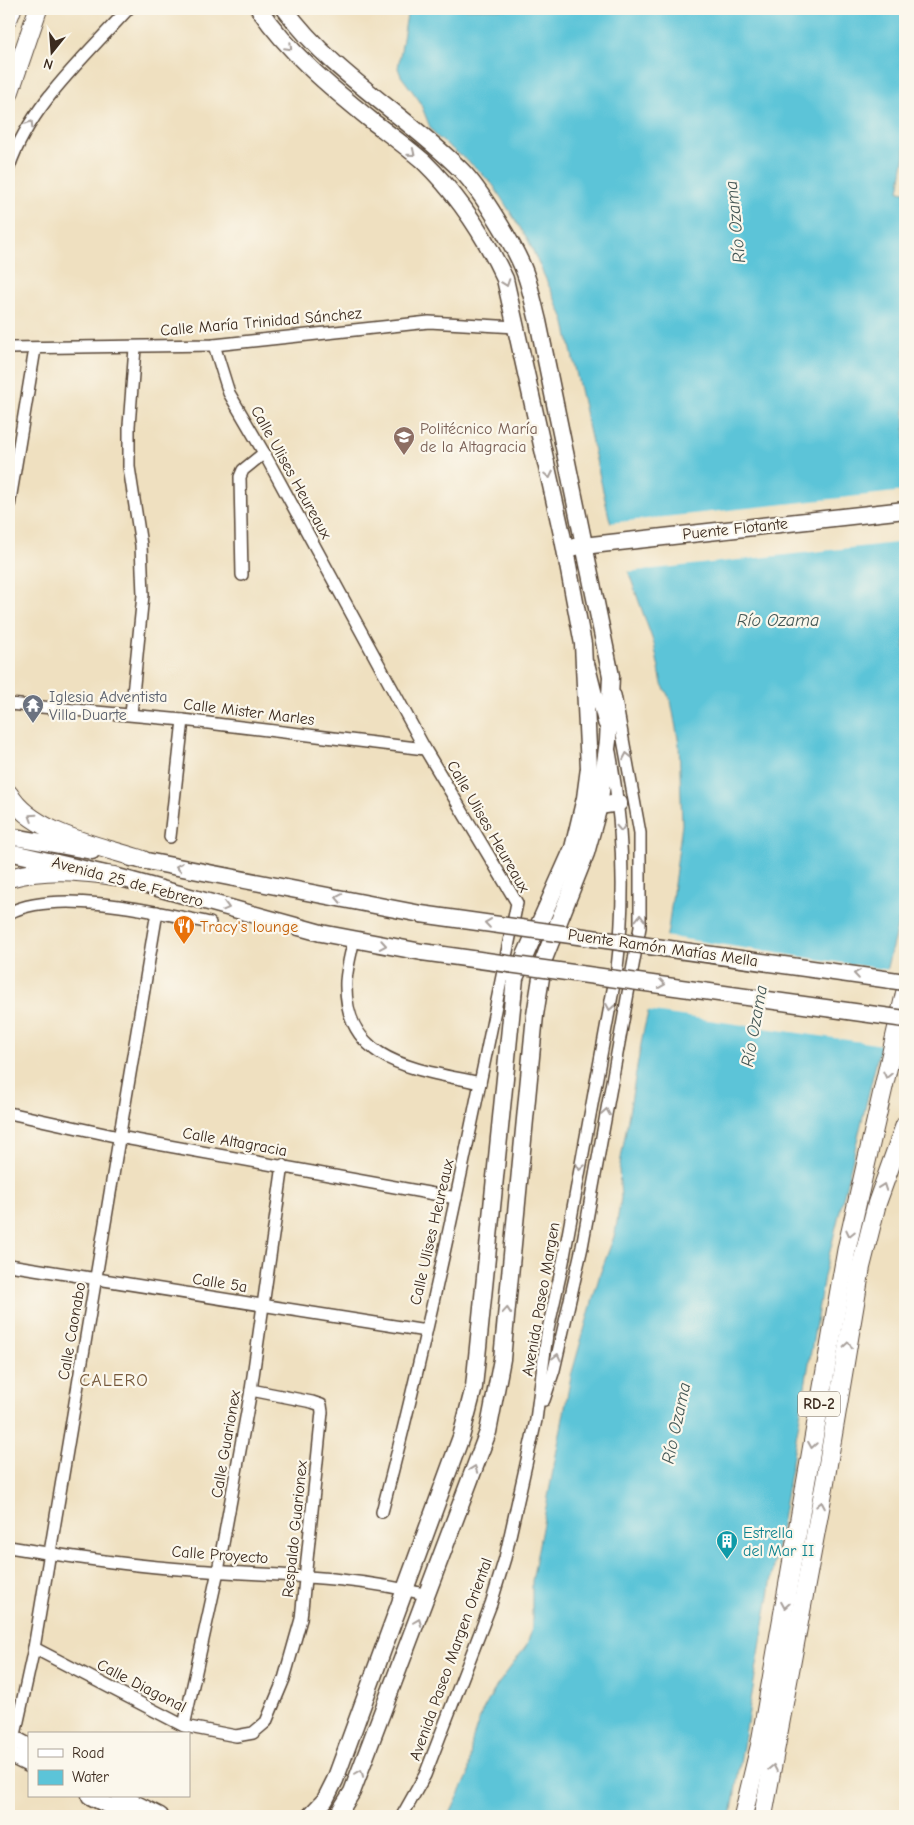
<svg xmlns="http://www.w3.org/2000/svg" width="914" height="1825" font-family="'Comic Neue',sans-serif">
<rect width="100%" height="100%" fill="#fbf7ec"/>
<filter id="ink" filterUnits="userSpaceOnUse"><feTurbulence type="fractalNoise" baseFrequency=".02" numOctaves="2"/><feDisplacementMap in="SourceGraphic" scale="10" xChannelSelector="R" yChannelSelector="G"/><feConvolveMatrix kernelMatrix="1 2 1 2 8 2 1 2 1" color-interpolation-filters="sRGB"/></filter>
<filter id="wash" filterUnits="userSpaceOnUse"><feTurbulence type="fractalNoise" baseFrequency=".0096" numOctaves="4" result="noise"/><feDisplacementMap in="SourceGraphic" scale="20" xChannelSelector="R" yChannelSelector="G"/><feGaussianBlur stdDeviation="1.12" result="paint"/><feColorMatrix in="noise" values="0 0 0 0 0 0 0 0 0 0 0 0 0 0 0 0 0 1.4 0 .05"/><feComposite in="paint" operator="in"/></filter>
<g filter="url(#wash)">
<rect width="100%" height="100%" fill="#efe0c0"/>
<polygon fill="#5cc4d8" stroke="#4c777b" points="408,9 905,9 905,155 899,191 905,192 905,882 899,919 887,967 880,1047 824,1276 731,1816 449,1816 468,1776 472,1741 481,1714 496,1687 527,1645 532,1628 532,1581 571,1376 600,1274 615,1234 621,1198 619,1170 643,1033 668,930 682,824 679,744 671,701 662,684 654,644 609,517 564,319 528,240 493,185 475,167 436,136 430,127 419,100 401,76 398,68"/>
<g fill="#efe0c0">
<polygon points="905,491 905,542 626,572 609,523"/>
<polygon points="664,936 889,970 883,1045 646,1011"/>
</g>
</g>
<g filter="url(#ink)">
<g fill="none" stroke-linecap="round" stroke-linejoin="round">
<g stroke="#564536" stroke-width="14">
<g id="street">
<path d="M9 167C30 105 85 57 128 9"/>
<path d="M214 345 229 393 264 453 425 749 517 903C475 1107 435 1311 382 1512"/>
<polyline points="9,348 214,345 429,322 516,327"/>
<polyline points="9,506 35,349"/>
<polyline points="242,575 240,477 243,470 264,453"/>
<polyline points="589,665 604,724"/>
<polyline points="9,704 183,720 425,749"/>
<polyline points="131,714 143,595 141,545 129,467 129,426 135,348"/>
<polyline points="170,837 183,720"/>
<path d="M9 913C57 888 157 912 210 923"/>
<path d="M354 939C351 953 347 967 346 981 343 1064 417 1069 480 1083"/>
<polyline points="9,1113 119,1137 456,1198"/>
<polyline points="9,1265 426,1331"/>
<polyline points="544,1400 554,1370 582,1247 640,927 640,833 615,695"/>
<path d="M9 1547C70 1557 132 1566 194 1570 273 1576 351 1575 428 1595"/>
<polyline points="34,1648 184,1726 236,1736 253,1733 266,1722 284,1679 301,1619 322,1412 321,1405 312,1402 251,1390"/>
<polyline points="184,1726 218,1571 251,1390 283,1165"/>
<polyline points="13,1744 34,1648 157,912"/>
<path d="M402 1816 425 1775 491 1604 505 1558 536 1420 547 1334 563 1262 617 968C626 895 623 824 610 752"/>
</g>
</g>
<g stroke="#564536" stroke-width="19">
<g id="secondary">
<path d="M259 9C289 53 331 88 372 121 389 134 407 147 423 161 459 196 484 234 505 279L563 539 583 644 589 768 585 798 573 848 515 978 474 1387 461 1437 335 1780 325 1800 310 1816"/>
<path d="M285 9C332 74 405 114 461 170 480 189 516 248 525 273 531 289 534 306 538 321L611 676 608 741 599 806 586 853 544 959 535 1015 502 1359 488 1432 352 1792 337 1816"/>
<polyline points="574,547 905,510"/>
<polyline points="599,806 619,803"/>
<polyline points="9,836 92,851"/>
<polyline points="9,852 114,876 321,933 422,952"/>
<polyline points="131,858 421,914"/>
<polyline points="9,1736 29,1747"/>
<polyline points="9,1754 29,1764"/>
<polyline points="90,1796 129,1816"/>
<polyline points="120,1796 160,1816"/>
</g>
</g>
<g stroke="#564536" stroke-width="20">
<g id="primary">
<polyline points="9,17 12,9"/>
<polyline points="9,94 38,9"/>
<path d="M9 794C32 834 101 846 143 860"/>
<path d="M9 878C48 868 74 871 114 876"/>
<polyline points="743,1816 760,1745 847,1247 905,993"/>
<polyline points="763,1816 825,1482 861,1267 877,1203 905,1125"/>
</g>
</g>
<use href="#street" stroke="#fff" stroke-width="11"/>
<use href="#secondary" stroke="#fff" stroke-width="16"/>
<use href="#primary" stroke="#fff" stroke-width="18"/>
<g stroke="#564536" stroke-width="19" stroke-linecap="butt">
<g id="secondary-bridge">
<polyline points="421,914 905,982"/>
<polyline points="422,952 905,1019"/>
</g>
</g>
<use href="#secondary-bridge" stroke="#fff" stroke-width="16"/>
</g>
<defs><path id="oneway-chevron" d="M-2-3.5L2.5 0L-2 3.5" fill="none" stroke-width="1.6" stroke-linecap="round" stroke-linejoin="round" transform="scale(1.25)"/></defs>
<g stroke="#a79f9a">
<use href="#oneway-chevron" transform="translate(289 47) rotate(45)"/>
<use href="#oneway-chevron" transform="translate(30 124) rotate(-57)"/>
<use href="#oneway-chevron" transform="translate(412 153) rotate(39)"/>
<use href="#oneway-chevron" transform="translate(506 283) rotate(71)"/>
<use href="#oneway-chevron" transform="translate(549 475) rotate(77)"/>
<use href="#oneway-chevron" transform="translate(627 756) rotate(-101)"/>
<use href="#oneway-chevron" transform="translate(32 817) rotate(-147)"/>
<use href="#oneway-chevron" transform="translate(621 828) rotate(87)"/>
<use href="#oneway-chevron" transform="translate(179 867) rotate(-169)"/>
<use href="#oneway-chevron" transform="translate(339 898) rotate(-169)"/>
<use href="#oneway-chevron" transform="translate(226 907) rotate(15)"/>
<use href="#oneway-chevron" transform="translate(640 918) rotate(-90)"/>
<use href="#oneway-chevron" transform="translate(488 923) rotate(-172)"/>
<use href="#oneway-chevron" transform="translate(383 945) rotate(10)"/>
<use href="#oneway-chevron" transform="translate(857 974) rotate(-172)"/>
<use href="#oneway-chevron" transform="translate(662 984) rotate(8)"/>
<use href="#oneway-chevron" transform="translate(610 1007) rotate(100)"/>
<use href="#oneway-chevron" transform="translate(887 1075) rotate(103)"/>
<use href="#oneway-chevron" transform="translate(606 1112) rotate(-80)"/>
<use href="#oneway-chevron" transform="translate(580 1167) rotate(100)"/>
<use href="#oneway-chevron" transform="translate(883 1187) rotate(-70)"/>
<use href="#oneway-chevron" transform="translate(850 1233) rotate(103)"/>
<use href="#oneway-chevron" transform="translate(507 1311) rotate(-85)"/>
<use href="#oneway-chevron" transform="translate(848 1345) rotate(-81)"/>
<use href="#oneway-chevron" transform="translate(557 1357) rotate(-77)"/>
<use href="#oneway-chevron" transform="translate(812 1445) rotate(99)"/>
<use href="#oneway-chevron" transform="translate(474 1469) rotate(-70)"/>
<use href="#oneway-chevron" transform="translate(821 1505) rotate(-79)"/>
<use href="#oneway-chevron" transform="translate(785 1605) rotate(100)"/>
<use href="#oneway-chevron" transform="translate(418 1622) rotate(-69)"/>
<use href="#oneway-chevron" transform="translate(773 1768) rotate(-79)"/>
<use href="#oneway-chevron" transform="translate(360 1773) rotate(-69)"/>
</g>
</g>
<defs>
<g id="school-pin" transform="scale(1.125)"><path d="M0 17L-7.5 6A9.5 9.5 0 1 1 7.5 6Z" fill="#8d6e63" stroke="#fbf7ec"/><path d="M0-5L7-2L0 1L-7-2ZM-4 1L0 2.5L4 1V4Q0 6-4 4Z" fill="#fff"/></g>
<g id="temple-pin" transform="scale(1.125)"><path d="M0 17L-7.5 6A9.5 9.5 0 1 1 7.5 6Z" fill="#6b7280" stroke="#fbf7ec"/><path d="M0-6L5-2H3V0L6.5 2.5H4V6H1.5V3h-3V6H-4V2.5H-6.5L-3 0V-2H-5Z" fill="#fff"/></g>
<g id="restaurant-pin" transform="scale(1.125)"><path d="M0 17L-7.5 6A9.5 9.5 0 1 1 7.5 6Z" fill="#e8710a" stroke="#fbf7ec"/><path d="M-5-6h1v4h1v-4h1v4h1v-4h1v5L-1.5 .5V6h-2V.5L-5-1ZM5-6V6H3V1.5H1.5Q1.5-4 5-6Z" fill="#fff"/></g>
<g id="building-pin" transform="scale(1.125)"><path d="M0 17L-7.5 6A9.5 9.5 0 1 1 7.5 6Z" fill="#0f9aa8" stroke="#fbf7ec"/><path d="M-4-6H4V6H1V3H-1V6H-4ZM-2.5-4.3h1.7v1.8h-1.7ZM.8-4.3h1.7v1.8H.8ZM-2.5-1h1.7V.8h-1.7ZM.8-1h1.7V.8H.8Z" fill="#fff"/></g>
</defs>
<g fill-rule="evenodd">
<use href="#school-pin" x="404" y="437"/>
<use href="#temple-pin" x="33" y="705"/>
<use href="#restaurant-pin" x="184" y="926"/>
<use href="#building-pin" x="727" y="1541"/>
</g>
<g text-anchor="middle" stroke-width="4.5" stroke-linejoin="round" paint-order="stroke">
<rect fill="#fbf7ec" stroke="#75685c" stroke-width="1" x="798" y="1391.5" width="42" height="25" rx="4"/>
<g font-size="15" font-weight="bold" fill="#3b2a1e">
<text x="819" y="1409">RD-2</text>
</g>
<g font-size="16" fill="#3b2a1e" stroke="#fbf7ec">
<text transform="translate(261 321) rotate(-5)" y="6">Calle María Trinidad Sánchez</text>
<text transform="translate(292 472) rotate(61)" y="6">Calle Ulises Heureaux</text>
<text transform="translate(735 528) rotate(-6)" y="6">Puente Flotante</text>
<text transform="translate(249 711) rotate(7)" y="6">Calle Mister Marles</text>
<text transform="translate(489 826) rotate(60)" y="6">Calle Ulises Heureaux</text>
<text transform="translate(128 881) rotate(15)" y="6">Avenida 25 de Febrero</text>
<text transform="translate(663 947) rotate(8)" y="6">Puente Ramón Matías Mella</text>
<text transform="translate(235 1141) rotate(10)" y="6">Calle Altagracia</text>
<text transform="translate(431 1232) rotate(-77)" y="6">Calle Ulises Heureaux</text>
<text transform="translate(220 1282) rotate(9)" y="6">Calle 5a</text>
<text transform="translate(540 1299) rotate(-80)" y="6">Avenida Paseo Margen</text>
<text transform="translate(71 1331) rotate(-80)" y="6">Calle Caonabo</text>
<text transform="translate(225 1444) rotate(-80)" y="6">Calle Guarionex</text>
<text transform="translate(294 1529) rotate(-84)" y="6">Respaldo Guarionex</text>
<text transform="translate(220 1554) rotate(4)" y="6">Calle Proyecto</text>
<text transform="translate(450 1659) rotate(-70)" y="6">Avenida Paseo Margen Oriental</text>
<text transform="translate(142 1685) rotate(27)" y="6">Calle Diagonal</text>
</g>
<g font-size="16" fill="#785e54" stroke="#fbf7ec" text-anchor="start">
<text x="420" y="434">Politécnico María<tspan x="420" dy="18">de la Altagracia</tspan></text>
</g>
<g font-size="16" fill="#5b616d" stroke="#fbf7ec" text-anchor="start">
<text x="49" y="702">Iglesia Adventista<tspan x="49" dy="18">Villa Duarte</tspan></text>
</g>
<g font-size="16" fill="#c56008" stroke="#fbf7ec" text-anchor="start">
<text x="200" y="932">Tracy's lounge</text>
</g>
<g font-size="16" fill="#0d838f" stroke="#fbf7ec" text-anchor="start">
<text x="743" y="1538">Estrella<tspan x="743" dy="18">del Mar II</tspan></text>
</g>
<g font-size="18" font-style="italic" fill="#455856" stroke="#fbf7ec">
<text transform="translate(735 222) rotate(-96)" y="6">Río Ozama</text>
<text x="778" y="626">Río Ozama</text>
<text transform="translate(754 1026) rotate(-80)" y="6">Río Ozama</text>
<text transform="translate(676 1423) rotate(-78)" y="6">Río Ozama</text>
</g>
<g font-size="18" letter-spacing="1" fill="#775a3c" stroke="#fbf7ec">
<text x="114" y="1386">CALERO</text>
</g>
</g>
<rect width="914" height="1825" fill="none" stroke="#fbf7ec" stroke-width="30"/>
<rect x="28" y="1732" width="162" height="65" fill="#fbf7ec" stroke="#aea59a"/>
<rect x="38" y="1749" width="25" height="8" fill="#ffffff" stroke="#aea59a"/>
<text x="72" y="1758" font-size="15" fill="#3b2a1e">Road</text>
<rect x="38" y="1770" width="25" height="15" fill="#5cc4d8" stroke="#aea59a"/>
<text x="72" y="1782" font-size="15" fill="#3b2a1e">Water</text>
<g transform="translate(52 52) rotate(197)" stroke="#fbf7ec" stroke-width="4" paint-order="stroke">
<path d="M0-4L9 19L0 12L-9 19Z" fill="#3b2a1e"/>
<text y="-8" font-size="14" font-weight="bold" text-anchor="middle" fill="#3b2a1e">N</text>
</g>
</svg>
